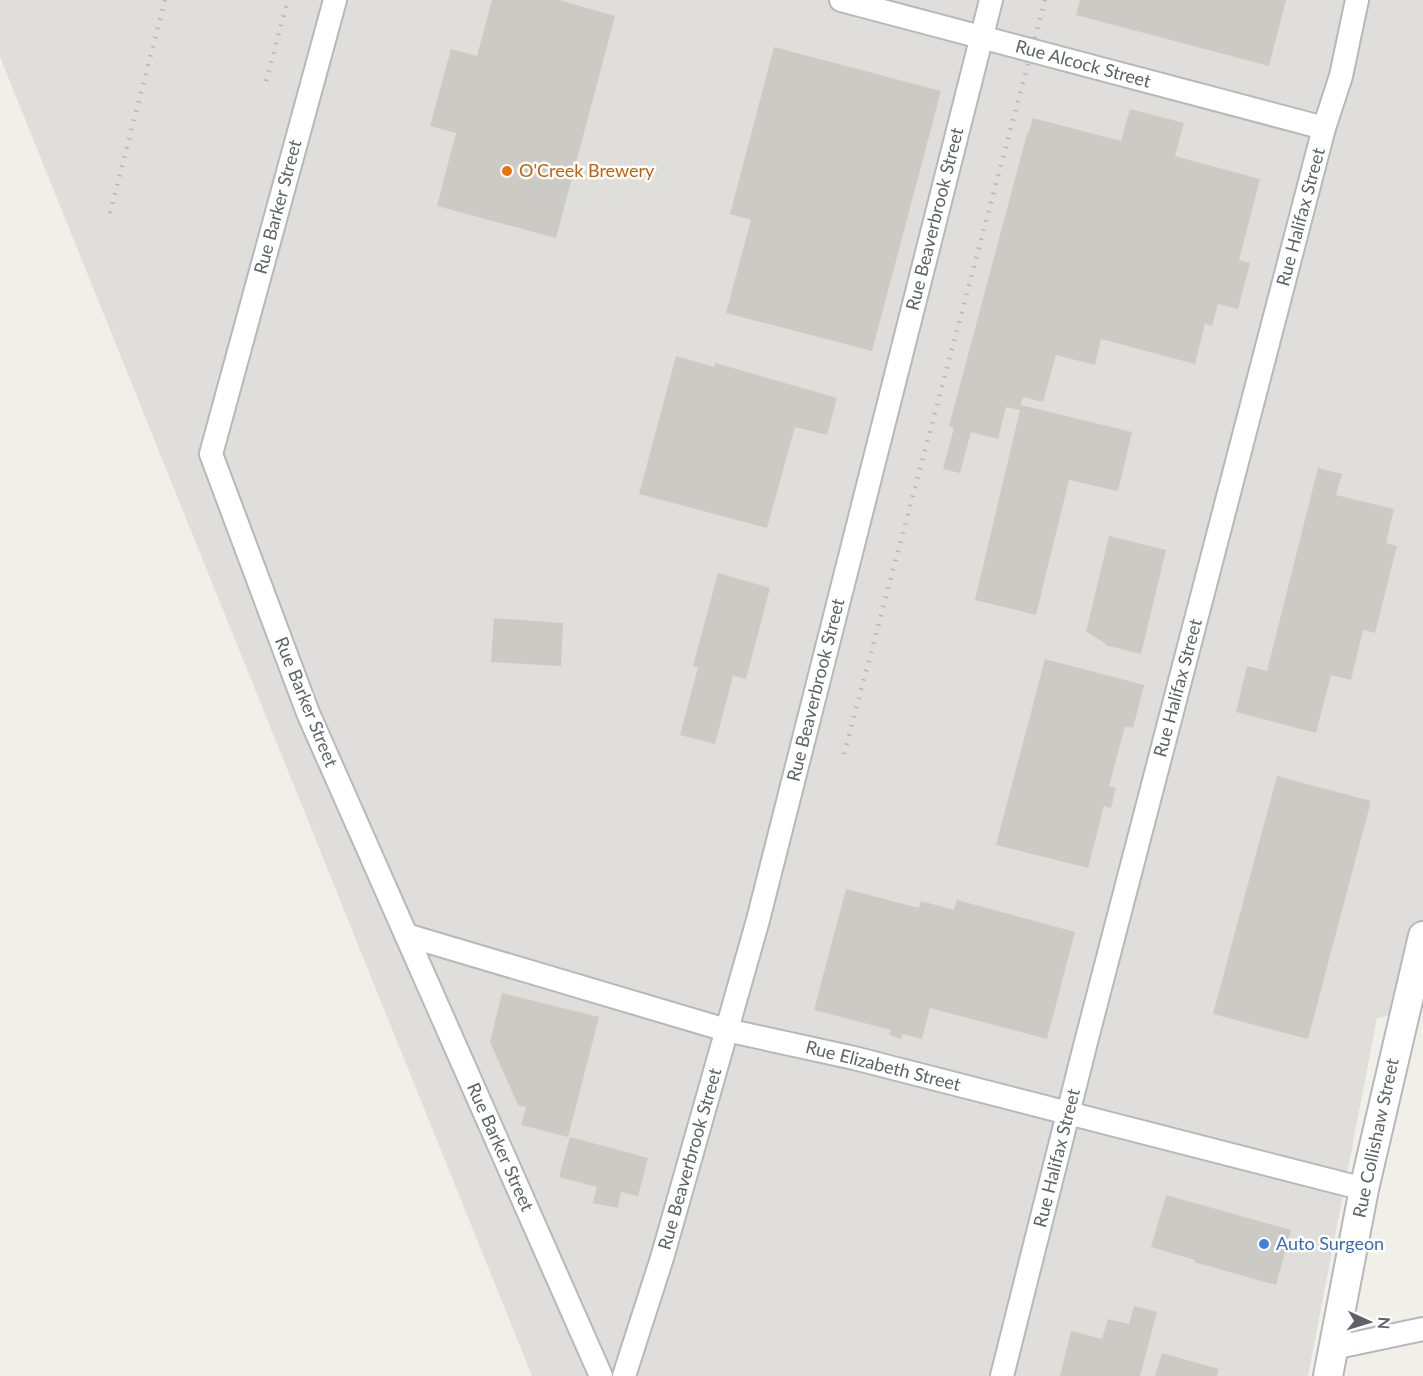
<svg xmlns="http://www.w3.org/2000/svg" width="1423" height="1376" font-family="Lato,sans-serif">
<rect width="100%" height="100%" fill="#f1efe8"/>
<polygon fill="#e0deda" points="0,0 1423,0 1423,1008 1377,1018 1308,1376 532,1376 0,57"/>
<g fill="#cccac5">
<polygon points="492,0 559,0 615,16 556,238 437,206 456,133 430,126 451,49 477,56"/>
<polygon points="1080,0 1286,0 1269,66 1076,15"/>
<polygon points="774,47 941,91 872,351 726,313 751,220 730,214"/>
<polygon points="1130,109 1184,123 1175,156 1260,179 1239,260 1250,263 1238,309 1218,304 1212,326 1205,324 1195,364 1101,339 1095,365 1056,355 1043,402 1023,397 1021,405 1132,432 1118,491 1069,480 1036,615 975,600 1020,410 1006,407 998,439 971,432 960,473 943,469 954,428 949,426 1027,134 1028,134 1033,118 1121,141"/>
<polygon points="676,356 714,367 715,363 837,398 827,435 795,427 767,528 639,494"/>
<polygon points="1318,468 1342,474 1336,495 1394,509 1386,543 1397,546 1375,633 1363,630 1351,680 1331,675 1316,733 1236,712 1247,666 1267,671"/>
<polygon points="1109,536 1166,550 1141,654 1105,645 1105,643 1086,632"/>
<polygon points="718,573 770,588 746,679 733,676 715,744 680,735 698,667 693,666"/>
<polygon points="494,618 563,623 561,666 491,662"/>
<polygon points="1045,659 1144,685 1133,728 1125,726 1109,786 1116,788 1111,808 1104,806 1088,868 996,845"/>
<polygon points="1277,776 1371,801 1308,1039 1213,1014"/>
<polygon points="846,889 919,908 921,901 954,910 957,900 1075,932 1047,1039 930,1008 922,1039 903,1034 901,1039 889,1035 891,1030 814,1010"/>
<polygon points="502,993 599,1017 568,1137 521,1125 526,1107 518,1105 490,1042"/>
<polygon points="570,1137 648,1158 638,1196 621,1192 618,1208 593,1203 597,1187 559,1177"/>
<polygon points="1166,1195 1291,1230 1276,1285 1194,1262 1195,1260 1151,1247"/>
<polygon points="1134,1306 1157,1312 1140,1376 1060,1376 1071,1331 1102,1339 1108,1319 1129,1324"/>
<polygon points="1162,1353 1219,1369 1217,1376 1155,1376"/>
</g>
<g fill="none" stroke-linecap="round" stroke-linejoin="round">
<g stroke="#b5b8bc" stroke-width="26">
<g id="minor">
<polyline points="335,0 211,454 308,713 601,1376"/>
<polyline points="841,0 1324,128"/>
<polyline points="406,935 726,1030 854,1058 1364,1189"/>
<polyline points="1333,1348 1423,1329"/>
<polyline points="624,1376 662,1258 758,920 991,0"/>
<polyline points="1002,1376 1086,1042 1324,128 1341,76 1357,0"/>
</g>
</g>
<g stroke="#b5b8bc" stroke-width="32">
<polyline id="tertiary" points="1328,1376 1364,1189 1423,936"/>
</g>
<use href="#minor" stroke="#fff" stroke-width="22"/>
<use href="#tertiary" stroke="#fff" stroke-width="28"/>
<g stroke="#b6b7b8" stroke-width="4.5" stroke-dasharray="1.5 8" stroke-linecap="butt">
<polyline points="266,81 288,0"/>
<polyline points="110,213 165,0"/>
<polyline points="844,754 1045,0"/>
</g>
</g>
<circle fill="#e8710a" stroke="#fff" stroke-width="2" cx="507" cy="171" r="6"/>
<circle fill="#3f7fe0" stroke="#fff" stroke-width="2" cx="1264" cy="1244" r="6"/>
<g text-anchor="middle" stroke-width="5" stroke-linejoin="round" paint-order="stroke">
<g font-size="18" fill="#5f6368" stroke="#fff">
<text transform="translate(1083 64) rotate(15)" y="6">Rue Alcock Street</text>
<text transform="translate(278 207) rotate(-75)" y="6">Rue Barker Street</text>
<text transform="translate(1301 217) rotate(-75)" y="6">Rue Halifax Street</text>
<text transform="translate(935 219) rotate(-76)" y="6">Rue Beaverbrook Street</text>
<text transform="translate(1178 688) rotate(-75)" y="6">Rue Halifax Street</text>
<text transform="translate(816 690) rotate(-76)" y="6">Rue Beaverbrook Street</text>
<text transform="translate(306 702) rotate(68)" y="6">Rue Barker Street</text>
<text transform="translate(883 1066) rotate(14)" y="6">Rue Elizabeth Street</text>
<text transform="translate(1376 1138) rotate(-78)" y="6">Rue Collishaw Street</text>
<text transform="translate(500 1147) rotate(66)" y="6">Rue Barker Street</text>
<text transform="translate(1057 1158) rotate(-76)" y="6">Rue Halifax Street</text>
<text transform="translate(690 1159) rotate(-74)" y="6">Rue Beaverbrook Street</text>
</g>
<g font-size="18" fill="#c56008" stroke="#fff" text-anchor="start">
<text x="519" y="177">O'Creek Brewery</text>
</g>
<g font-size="18" fill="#366cbe" stroke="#fff" text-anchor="start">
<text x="1276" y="1250">Auto Surgeon</text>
</g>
</g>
<g transform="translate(1369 1322) rotate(94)" stroke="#ffffff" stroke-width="4.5" paint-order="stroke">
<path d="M0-4.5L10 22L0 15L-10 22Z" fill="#5f6368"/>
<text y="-9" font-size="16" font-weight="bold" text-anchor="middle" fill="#5f6368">N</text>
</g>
</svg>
